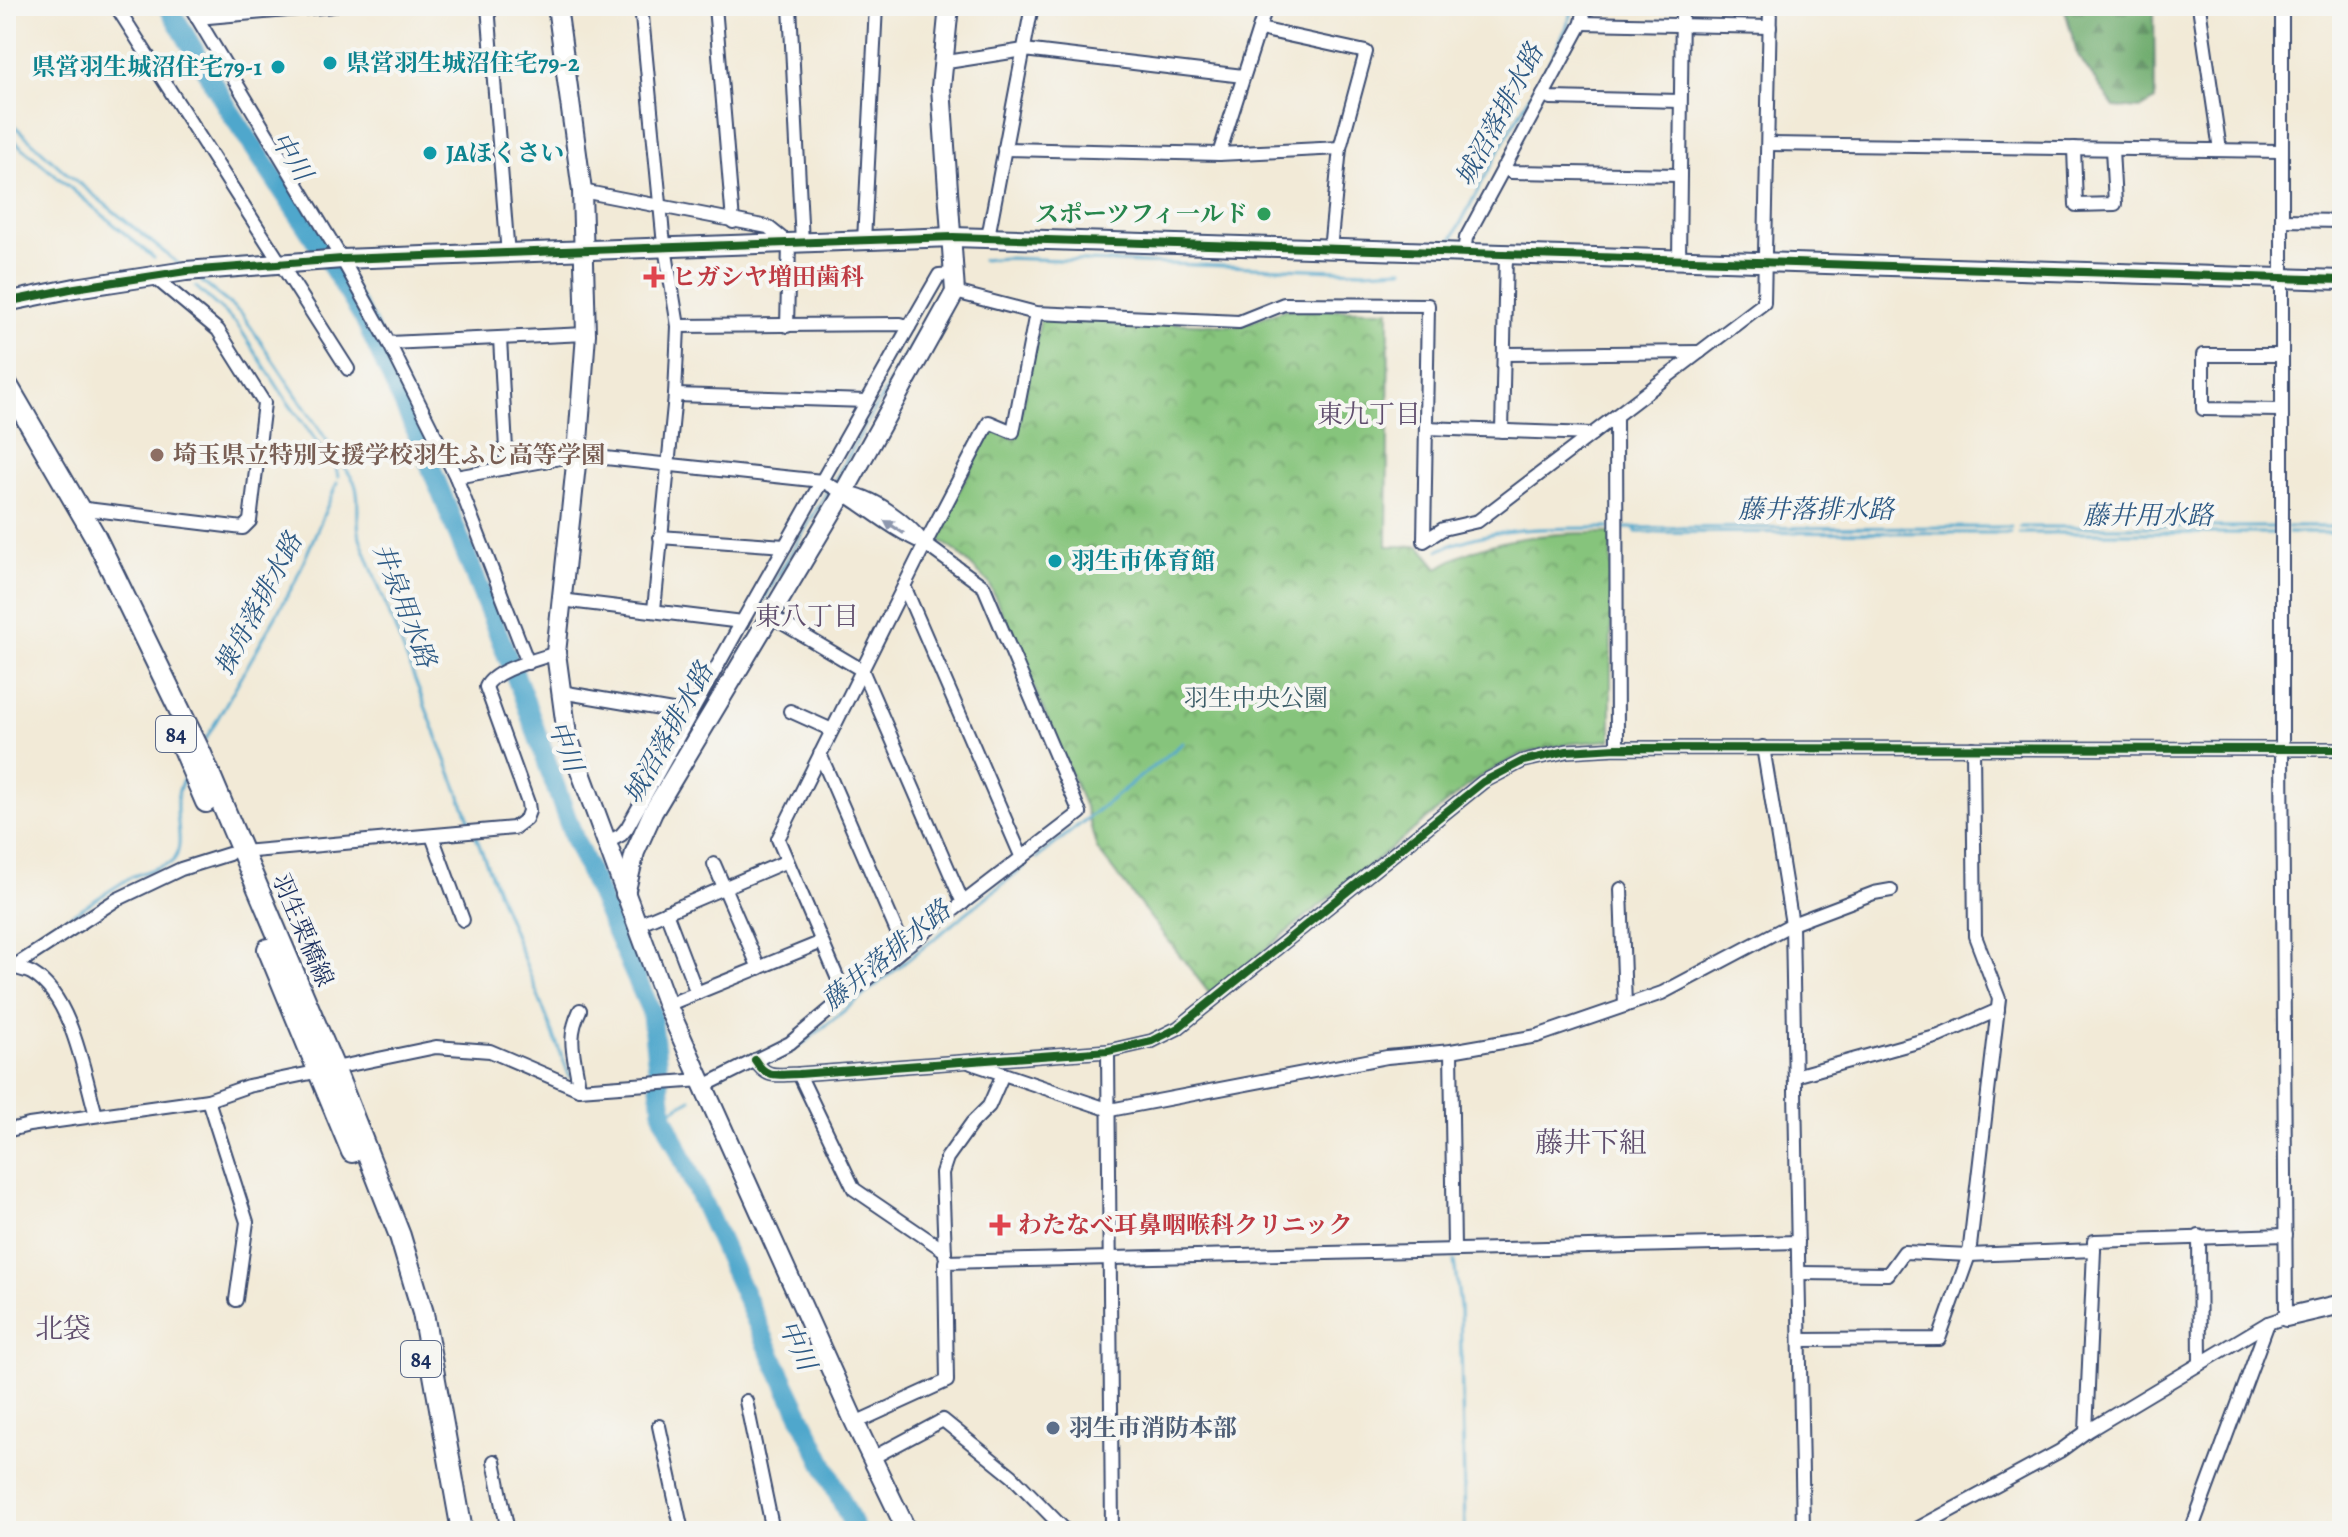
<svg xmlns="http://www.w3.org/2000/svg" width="2348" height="1537" font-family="Alegreya,'Noto Serif JP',serif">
<defs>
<pattern id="forest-firs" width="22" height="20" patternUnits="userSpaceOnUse" patternTransform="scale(2)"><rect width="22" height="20" fill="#6caa6b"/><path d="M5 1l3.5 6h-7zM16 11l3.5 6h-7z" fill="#588b5b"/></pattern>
<pattern id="park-crowns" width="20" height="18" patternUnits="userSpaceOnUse" patternTransform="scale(2)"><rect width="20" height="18" fill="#86c47b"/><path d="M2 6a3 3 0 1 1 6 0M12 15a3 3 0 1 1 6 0" fill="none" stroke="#6da068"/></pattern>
</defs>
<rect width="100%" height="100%" fill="#f6f6f2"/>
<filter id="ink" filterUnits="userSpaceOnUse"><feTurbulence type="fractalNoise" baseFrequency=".0125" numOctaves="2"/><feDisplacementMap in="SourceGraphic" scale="16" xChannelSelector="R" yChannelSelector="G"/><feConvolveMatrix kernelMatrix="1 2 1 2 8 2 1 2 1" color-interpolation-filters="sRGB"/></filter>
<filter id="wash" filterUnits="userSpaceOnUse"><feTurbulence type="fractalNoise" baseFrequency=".006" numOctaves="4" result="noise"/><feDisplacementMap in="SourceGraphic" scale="32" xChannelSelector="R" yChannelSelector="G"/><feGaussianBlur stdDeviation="1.8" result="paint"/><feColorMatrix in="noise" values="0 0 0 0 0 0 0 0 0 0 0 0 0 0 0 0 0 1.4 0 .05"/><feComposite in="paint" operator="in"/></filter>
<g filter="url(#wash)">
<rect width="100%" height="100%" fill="#f2ead7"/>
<polygon fill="url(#forest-firs)" stroke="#446c64" stroke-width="2" points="2064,6 2154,6 2155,100 2140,109 2114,107 2077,54"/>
<path fill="url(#park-crowns)" stroke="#507a6c" stroke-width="2" d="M1285 309 1389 310 1387 546H1420L1438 568C1488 536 1553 532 1611 533V740L1566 744 1522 754 1479 777 1210 994 1097 849 1086 809 989 583 957 552 935 537 992 428 1016 439 1041 317 1239 326Z"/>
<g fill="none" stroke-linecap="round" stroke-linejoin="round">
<g stroke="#4fa7cc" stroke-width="3">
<polyline points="6,118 64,171 180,265"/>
<polyline points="6,134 154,258"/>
<path d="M1452 239C1474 199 1494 157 1517 118 1538 81 1562 46 1574 6"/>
<polyline points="982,260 1005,258 1363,271 1403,269"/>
<path d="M196 277 242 314 354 481C362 500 354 521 361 541L472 827"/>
<polyline points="196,287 237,324 289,404 336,468 338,477"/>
<polyline points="835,480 942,290"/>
<polyline points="1636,527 1636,532 2011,533"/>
<polyline points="2020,527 2276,527"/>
<polyline points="2288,527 2342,527"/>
<polyline points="1621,528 2011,527"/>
<polyline points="2019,533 2278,533"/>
<polyline points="2288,533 2342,533"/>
<path d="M1439 550C1493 526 1550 528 1609 528"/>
<polyline points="752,620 828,490"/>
<polyline points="206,739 295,582 337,483"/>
<polyline points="677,755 747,629"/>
<polyline points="475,834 570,1077"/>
<polyline points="620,855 638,824"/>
<polyline points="1037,858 1183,743"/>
<polyline points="595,886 608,869"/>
<path d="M6 957 131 877 173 862C189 839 167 811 183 780"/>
<polyline points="765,1065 805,1042 1025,866"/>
<polyline points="663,1115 691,1099"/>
<polyline points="1454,1261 1460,1306 1465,1531"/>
</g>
<polyline stroke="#4fa7cc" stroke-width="20" points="168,6 229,110 320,247 365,320 416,431 521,690 574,838 651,1011 663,1115 774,1360 856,1531"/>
</g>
</g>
<g filter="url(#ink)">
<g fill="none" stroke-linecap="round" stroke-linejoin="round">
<g stroke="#3b4b70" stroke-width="16">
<g id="street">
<polyline points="116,6 348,369"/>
<path d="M190 6 342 259 389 343 456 477 577 455 822 481C858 499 887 528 925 544 907 521 873 495 844 492"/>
<polyline points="488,6 508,255"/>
<polyline points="641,6 663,235 678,326 675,395 654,610"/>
<polyline points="715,6 733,222"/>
<polyline points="790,6 802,243"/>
<polyline points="2199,6 2220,150"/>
<polyline points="197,18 333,6"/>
<polyline points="1582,23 1770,27"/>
<polyline points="1260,29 1366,52 1340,148 1330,250"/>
<polyline points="941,63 1024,50 1243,76"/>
<polyline points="1543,95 1551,98 1680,101"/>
<polyline points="1768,144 2282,151"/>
<polyline points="2074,148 2076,205 2115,204 2112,149"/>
<polyline points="1004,149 1219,154 1340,148"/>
<polyline points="1219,154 1264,13 1250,6"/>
<polyline points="1503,167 1511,172 1679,175"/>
<polyline points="582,191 768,227 789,244 787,326"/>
<polyline points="2282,220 2342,221"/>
<polyline points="988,237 1032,6"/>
<polyline points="864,241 876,6"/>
<polyline points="1464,253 1466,238 1582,23 1585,6"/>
<polyline points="1679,260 1682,6"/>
<polyline points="955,292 1036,313 1239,322 1284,304 1428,305 1424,541 1443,529 1478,521 1764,303 1770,6"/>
<polyline points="678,326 901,324 909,327 939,275 953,274"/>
<polyline points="500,338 507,468"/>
<polyline points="389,343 586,334"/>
<polyline points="1504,354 1700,352"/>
<polyline points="675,395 867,401"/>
<polyline points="2281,410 2203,409 2203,355 2281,355"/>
<polyline points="1616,416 1617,748"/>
<polyline points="1426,428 1592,434"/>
<polyline points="1502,431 1506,254"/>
<polyline points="456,477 528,663"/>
<polyline points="78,508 243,528 250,521 264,403 218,330 153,276"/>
<polyline points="660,537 785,546"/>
<polyline points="904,586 1022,858"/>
<polyline points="561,600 742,622 909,327"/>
<polyline points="769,615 862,670 963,903"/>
<polyline points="561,692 690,714"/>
<polyline points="790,711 832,730"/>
<polyline points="1763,747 1792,924 1803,1531"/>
<polyline points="820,754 904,948"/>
<polyline points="432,836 463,920"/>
<polyline points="606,843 621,835 627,828 742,622"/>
<path d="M242 852 514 828 526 819 529 811 528 803 486 687C494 669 537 660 556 653"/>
<polyline points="714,864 759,968"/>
<polyline points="1621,889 1625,1006"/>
<polyline points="666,912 697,993"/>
<polyline points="636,925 787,861"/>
<path d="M9 966C17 969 27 970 33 974 72 997 84 1074 96 1115"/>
<polyline points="13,967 116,900 181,869 229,854"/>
<polyline points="846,998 778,839 925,544 989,422 1013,432 1036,313"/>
<polyline points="667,1005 822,942"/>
<polyline points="1108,1051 1112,1531"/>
<polyline points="1451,1051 1454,1248"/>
<path d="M755 1060C767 1080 778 1074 799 1074L1108 1051 1152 1041 1178 1028 1483 782 1523 761 1567 751 1617 748 2342 749"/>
<polyline points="971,1063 1110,1110 1387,1057 1451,1051 1537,1036 1662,993 1792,924 1874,893 1891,890"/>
<polyline points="799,1074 854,1189 945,1251"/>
<polyline points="1795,1076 1939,1036 1998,1010"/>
<polyline points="704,1086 790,1043 904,948 1080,813 984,587 925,544"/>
<path d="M579 1089C576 1058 565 1041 580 1010"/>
<polyline points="208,1100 247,1222 236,1300"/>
<polyline points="6,1131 29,1125 208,1100 248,1086 436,1047 490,1051 579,1089 702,1080"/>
<polyline points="2199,1236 2200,1364"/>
<polyline points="945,1255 942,1173 947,1158 972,1123 989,1106 1003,1074"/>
<polyline points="1799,1273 1888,1274 1904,1252 1969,1255 2094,1250 2094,1241 2286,1235"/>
<polyline points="1800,1340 1939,1339 1969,1255 1999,999 1975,936 1973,748"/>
<polyline points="746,1401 773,1531"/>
<polyline points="855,1423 947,1381 945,1262 1798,1242"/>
<polyline points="659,1426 682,1531"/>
<polyline points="2086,1432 2094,1250"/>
<polyline points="872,1458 943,1420 1012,1476 1066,1531"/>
<polyline points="494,1461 508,1531"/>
<polyline points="1913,1531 2060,1451 2086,1432 2268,1323 2286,1317 2282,748 2282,6"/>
<polyline points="2191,1531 2268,1323"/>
</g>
</g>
<g stroke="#3b4b70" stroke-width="22">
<g id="secondary">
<polyline points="557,6 582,191 586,334 577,455 556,653 567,735 667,1005 855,1423 907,1531"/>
<polyline points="6,302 75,288 186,271 342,259 953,237 2342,280"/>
<polyline points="625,894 635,852 653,812 844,492 955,292 941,87 949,6"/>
<polyline points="2286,1317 2342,1304"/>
</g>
</g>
<g stroke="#3b4b70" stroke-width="24">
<g id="primary">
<polyline points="6,383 95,536 201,754 334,1068 400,1236 423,1313 462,1531"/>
<polyline points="174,728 206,802"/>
<polyline points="268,949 352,1152"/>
</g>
</g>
<use href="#street" stroke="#fff" stroke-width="12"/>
<use href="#secondary" stroke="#fff" stroke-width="18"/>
<use href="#primary" stroke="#fff" stroke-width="20"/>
<g stroke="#f6f6f2" stroke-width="13">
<g id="cycleway">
<polyline points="6,302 75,288 186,271 342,259 953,237 2342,280"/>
<path d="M755 1060C767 1080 778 1074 799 1074L1108 1051 1152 1041 1178 1028 1483 782 1523 761 1567 751 1617 748 2342 749"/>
</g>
</g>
<use href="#cycleway" stroke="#1b5e20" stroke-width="8"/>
</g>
<defs><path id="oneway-solid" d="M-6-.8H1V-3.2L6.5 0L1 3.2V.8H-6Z" transform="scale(2)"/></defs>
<use fill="#8d97ae" href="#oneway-solid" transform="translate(894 527) rotate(-147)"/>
</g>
<g fill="#0f9aa8" stroke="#f6f6f2" stroke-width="3">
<circle cx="330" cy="63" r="8"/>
<circle cx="278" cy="67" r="8"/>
<circle cx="430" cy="153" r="8"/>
<circle cx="1055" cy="561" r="8"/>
</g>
<circle fill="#2e9e5b" stroke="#f6f6f2" stroke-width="3" cx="1264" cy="214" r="8"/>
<g fill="#e0444e" stroke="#f6f6f2" stroke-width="3">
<path d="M650 265h8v8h8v8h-8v8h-8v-8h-8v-8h8z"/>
<path d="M996 1213h8v8h8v8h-8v8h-8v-8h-8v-8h8z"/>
</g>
<circle fill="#8d6e63" stroke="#f6f6f2" stroke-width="3" cx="157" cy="455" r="8"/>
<circle fill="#5c6f8a" stroke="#f6f6f2" stroke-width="3" cx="1053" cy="1428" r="8"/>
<g text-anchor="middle" stroke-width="8" stroke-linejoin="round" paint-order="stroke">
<g fill="#f6f6f2" stroke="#5d6b8a" stroke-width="2">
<rect x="156" y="716" width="40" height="36" rx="6"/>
<rect x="401" y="1341" width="40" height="36" rx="6"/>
</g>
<g font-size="22" font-weight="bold" fill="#1b2f5e">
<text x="176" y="742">84</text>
<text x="421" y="1367">84</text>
</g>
<g font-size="24" font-weight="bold" fill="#0d838f" stroke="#f6f6f2" text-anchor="start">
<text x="346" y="71">県営羽生城沼住宅79-2</text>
<text x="262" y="75" text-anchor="end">県営羽生城沼住宅79-1</text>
<text x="446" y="161">JAほくさい</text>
<text x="1071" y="569">羽生市体育館</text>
</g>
<g font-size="24" font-weight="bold" fill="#27864d" stroke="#f6f6f2" text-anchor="end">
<text x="1248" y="222">スポーツフィ一ルド</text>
</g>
<g font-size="24" font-weight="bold" fill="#be3a42" stroke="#f6f6f2" text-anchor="start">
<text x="672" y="285">ヒガシヤ増田歯科</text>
<text x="1018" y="1233">わたなべ耳鼻咽喉科クリニック</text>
</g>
<g font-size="24" font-weight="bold" fill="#785e54" stroke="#f6f6f2" text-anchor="start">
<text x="173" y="463">埼玉県立特別支援学校羽生ふじ高等学園</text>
</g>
<g font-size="24" fill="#3b5c67" stroke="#f6f6f2">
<text x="1256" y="706">羽生中央公園</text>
</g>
<g font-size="24" fill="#1b2f5e" stroke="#f6f6f2">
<text transform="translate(303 930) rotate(67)" y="8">羽生栗橋線</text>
</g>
<g font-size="24" font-weight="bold" fill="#4e5e75" stroke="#f6f6f2" text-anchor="start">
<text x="1069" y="1436">羽生市消防本部</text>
</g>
<g font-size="26" font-style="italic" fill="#2d5984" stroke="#f6f6f2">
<text transform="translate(1499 115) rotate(-62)" y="9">城沼落排水路</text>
<text transform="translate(292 156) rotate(58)" y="9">中川</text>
<text x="1816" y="518">藤井落排水路</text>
<text x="2148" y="524">藤井用水路</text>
<text transform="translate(258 604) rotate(-62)" y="9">操舟落排水路</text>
<text transform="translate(405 605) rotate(69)" y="9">井泉用水路</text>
<text transform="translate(668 733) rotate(-61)" y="9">城沼落排水路</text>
<text transform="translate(566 746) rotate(69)" y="9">中川</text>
<text transform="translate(886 955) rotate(-39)" y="9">藤井落排水路</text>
<text transform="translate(798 1345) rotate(65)" y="9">中川</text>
</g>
<g font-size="26" fill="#604f6e" stroke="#f6f6f2">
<text x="1369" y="423">東九丁目</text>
<text x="807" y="625">東八丁目</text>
</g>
<g font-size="28" fill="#604f6e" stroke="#f6f6f2">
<text x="1591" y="1152">藤井下組</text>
<text x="63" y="1338">北袋</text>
</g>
</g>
<rect width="2348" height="1537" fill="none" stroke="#f6f6f2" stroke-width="32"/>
</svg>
